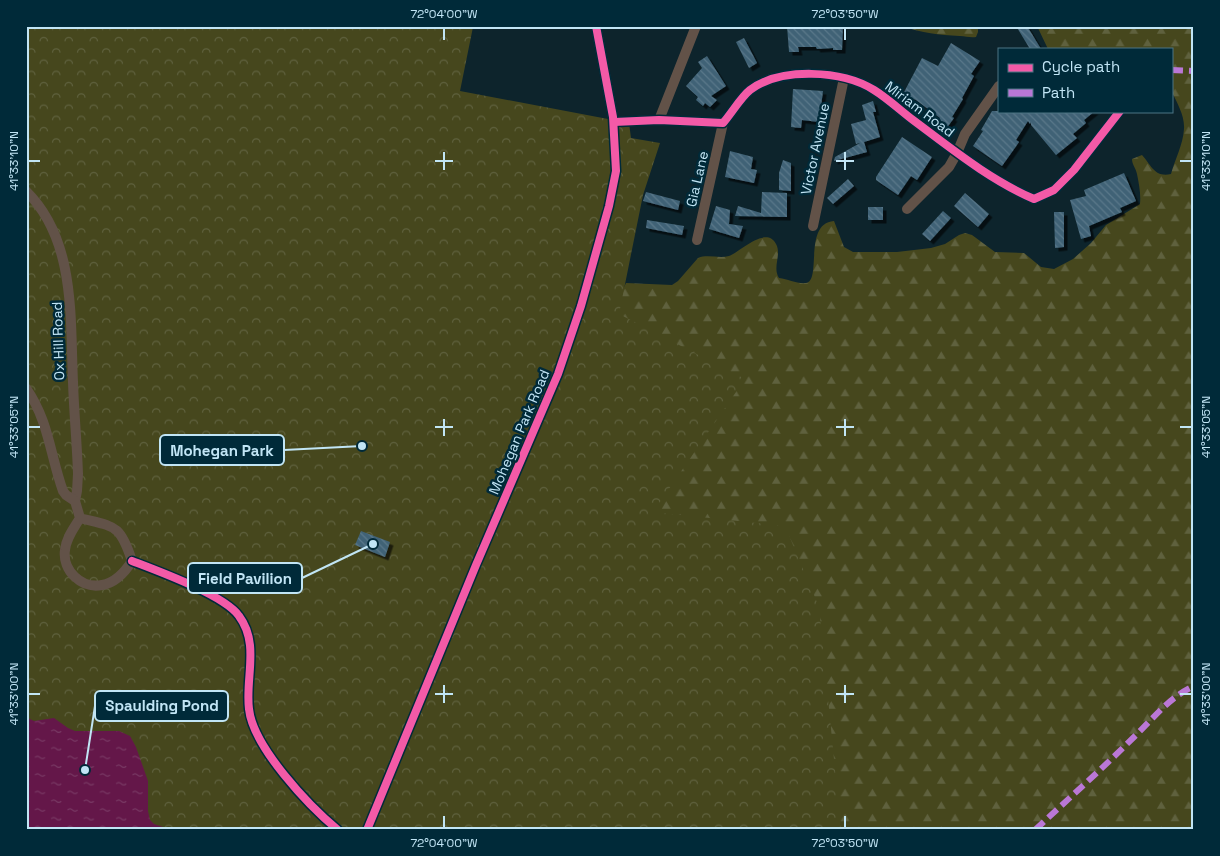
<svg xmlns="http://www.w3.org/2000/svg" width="1220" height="856" font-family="'Space Grotesk',sans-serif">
<defs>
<pattern id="forest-firs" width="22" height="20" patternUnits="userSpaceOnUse" patternTransform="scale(1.25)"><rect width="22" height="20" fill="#46471d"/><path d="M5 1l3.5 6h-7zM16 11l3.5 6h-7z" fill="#5f613e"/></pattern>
<pattern id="park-crowns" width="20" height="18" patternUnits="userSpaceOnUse" patternTransform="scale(1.25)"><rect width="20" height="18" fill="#46471d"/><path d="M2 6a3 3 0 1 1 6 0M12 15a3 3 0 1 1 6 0" fill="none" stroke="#5f613e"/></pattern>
<pattern id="water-ripples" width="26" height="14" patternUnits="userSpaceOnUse" patternTransform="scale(1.25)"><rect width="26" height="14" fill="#641749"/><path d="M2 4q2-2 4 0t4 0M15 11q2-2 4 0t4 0" fill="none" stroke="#783964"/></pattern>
<pattern id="building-back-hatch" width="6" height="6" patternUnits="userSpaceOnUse" patternTransform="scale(1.25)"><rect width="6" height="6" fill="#406276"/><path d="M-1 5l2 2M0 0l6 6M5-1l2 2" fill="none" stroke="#5a788a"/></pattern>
<filter id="shadow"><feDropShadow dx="3.5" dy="3.5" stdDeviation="0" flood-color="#0009"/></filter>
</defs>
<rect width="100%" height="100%" fill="#0d242c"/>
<g fill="url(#forest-firs)">
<path d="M902 26H978V32L976 37C970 38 966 36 960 36 938 35 923 33 902 26Z"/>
<path d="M1037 26H1194V830H376L626 283 672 285 678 281 698 258C708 254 719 259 729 256 740 252 766 225 776 244 782 255 772 267 779 278 788 279 797 284 806 283 822 281 803 223 834 221L844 247 853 252H897L931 248 945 244 959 235 965 233 972 235 995 252 1024 253 1041 267 1054 269 1073 259 1091 243 1106 225 1140 204C1141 194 1139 184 1137 174 1136 168 1132 165 1132 159L1142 155C1151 165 1155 178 1171 174 1175 159 1183 145 1184 129 1185 116 1177 103 1172 92 1169 86 1171 58 1171 49H1048Z"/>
</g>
<polygon fill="url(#park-crowns)" points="26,26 471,26 473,27 460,91 629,123 631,138 660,143 643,195 619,314 745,379 653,512 785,526 819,607 841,830 26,830"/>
<polygon fill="url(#water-ripples)" points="26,717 34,721 54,718 68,728 75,731 119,731 130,736 136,747 148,781 148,811 150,820 154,824 172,830 26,830"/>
<g fill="url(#building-back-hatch)" filter="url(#shadow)">
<polygon points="787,26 843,26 842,50 833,50 833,48 817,49 816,47 798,47 799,52 789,52"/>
<polygon points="1016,26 1027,26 1041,49 1030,49"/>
<polygon points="744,38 757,63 749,68 736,42"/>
<polygon points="951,43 980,61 971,74 974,76 962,98 963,99 952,117 954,118 946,129 937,122 940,118 916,100 903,94 922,58 938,66"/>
<polygon points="707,56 726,86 711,96 717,100 710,107 705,103 703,106 696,100 698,97 686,86 702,68 698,62"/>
<polygon points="793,89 823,91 819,122 802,120 801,128 791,127"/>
<polygon points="873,101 876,112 873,112 880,137 864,142 867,152 834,161 835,157 860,143 856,144 851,124 866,120 862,105"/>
<polygon points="992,111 1095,111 1084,120 1086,123 1073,134 1077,138 1056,155 1031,125 1031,122 1030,124 1028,121 1016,140 1019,142 1002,166 973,146 983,131 981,130"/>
<polygon points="902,137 932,157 917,180 911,176 898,195 876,180 876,177"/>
<polygon points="730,151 753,157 751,169 757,170 754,183 725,177"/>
<polygon points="783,160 791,163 791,191 779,190 779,173"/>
<polygon points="1124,173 1136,201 1120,208 1122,212 1089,226 1091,236 1081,239 1070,200 1086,196 1084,190"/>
<polygon points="848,179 854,186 833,204 827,198"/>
<polygon points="646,192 680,201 678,210 643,201"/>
<polygon points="762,192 787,193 787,217 735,216 738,206 761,213"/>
<polygon points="965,193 989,214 978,227 954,206"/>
<polygon points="716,206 730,210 729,224 743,226 739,238 709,229"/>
<rect x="868" y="207" width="15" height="13"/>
<polygon points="943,211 951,218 930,241 922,234"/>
<polygon points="1054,212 1064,212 1064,247 1055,248"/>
<polygon points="647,220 684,226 682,235 646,228"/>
<polygon points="361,531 390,542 385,557 355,545"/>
</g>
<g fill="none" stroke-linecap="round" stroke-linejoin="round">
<g stroke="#625248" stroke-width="10">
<polyline points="659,120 696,26"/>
<path d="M614 122 659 120 723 123C731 114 741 97 750 90 781 67 842 70 874 90 887 98 900 110 913 120 952 149 990 180 1034 199L1054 190 1074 170 1120 111"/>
<path d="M26 191C76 240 70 318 73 382 74 413 77 443 78 474L77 491 75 501"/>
<polyline points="907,209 949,167 957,153 965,134 999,86"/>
<polyline points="813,226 844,78"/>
<polyline points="697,240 723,123"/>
<path d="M26 388C49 421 50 455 63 491L66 495 75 501 80 518C74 528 66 538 65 550 62 570 81 589 102 585 115 583 125 572 132 561 120 524 115 527 80 518"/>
<path d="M132 561C158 571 224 595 239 616 260 644 245 678 249 709 253 747 309 806 338 830"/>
<polyline points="367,830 476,565 558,374 581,306 609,206 616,171 613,117 596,26"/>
</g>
<g stroke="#ba77d6" stroke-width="6" stroke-dasharray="12 6" stroke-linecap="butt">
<polyline points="1171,70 1194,71"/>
<path d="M1035 830C1068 799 1101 770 1133 738 1153 719 1168 698 1194 686"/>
</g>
<g stroke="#002a39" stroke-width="11">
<g id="cycleway">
<path d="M614 122 659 120 723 123C731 114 741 97 750 90 781 67 842 70 874 90 887 98 900 110 913 120 952 149 990 180 1034 199L1054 190 1074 170 1120 111"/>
<path d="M132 561C158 571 224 595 239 616 260 644 245 678 249 709 253 747 309 806 338 830"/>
<polyline points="367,830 476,565 558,374 581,306 609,206 616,171 613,117 596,26"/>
</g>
</g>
<use href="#cycleway" stroke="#f35aa7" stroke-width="8"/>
</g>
<path fill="none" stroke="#c1e5f5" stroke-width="2" d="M444 28V40M845 28V40M444 152V170M845 152V170M28 161H40M435 161H453M836 161H854M1180 161H1192M444 419V436M845 419V436M28 427H40M435 427H453M836 427H854M1180 427H1192M444 685V703M845 685V703M28 694H40M435 694H453M836 694H854M1180 694H1192M444 816V828M845 816V828"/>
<g text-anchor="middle" stroke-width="5" stroke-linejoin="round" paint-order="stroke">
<g font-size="14" fill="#c1e5f5" stroke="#002a39">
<text transform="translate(920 109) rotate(37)" y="5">Miriam Road</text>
<text transform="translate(815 149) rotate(-78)" y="5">Victor Avenue</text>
<text transform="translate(697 179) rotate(-77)" y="5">Gia Lane</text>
<text transform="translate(58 341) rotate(-92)" y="5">Ox Hill Road</text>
<text transform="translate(519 432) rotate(-67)" y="5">Mohegan Park Road</text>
</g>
</g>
<path fill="none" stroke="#c1e5f5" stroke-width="2" d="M362 446L284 450M373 544L302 578M85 770L95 706"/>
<g fill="#c1e5f5" stroke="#002a39" stroke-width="2">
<circle cx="362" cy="446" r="5"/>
<circle cx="373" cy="544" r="5"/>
<circle cx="85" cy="770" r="5"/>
</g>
<g fill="#002a39" stroke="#c1e5f5" stroke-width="2">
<rect x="160" y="435" width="124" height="30" rx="5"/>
<rect x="188" y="563" width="114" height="30" rx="5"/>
<rect x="95" y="691" width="133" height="30" rx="5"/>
</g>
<g font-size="15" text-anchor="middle" font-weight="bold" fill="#c1e5f5">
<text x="222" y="456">Mohegan Park</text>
<text x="245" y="584">Field Pavilion</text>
<text x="162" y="711">Spaulding Pond</text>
</g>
<rect width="1220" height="856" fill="none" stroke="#002a39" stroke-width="55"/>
<rect x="998" y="48" width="175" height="65" fill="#002a39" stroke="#4d7584"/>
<rect x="1008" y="64" width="25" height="8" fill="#f35aa7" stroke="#4d7584"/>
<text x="1042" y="72" font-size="15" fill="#c1e5f5">Cycle path</text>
<rect x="1008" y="89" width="25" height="8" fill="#ba77d6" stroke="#4d7584"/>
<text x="1042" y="98" font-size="15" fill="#c1e5f5">Path</text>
<rect x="28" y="28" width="1164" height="800" fill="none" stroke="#c1e5f5" stroke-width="2"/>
<g font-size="12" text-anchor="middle" fill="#c1e5f5">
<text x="444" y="18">72°04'00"W</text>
<text x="845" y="18">72°03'50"W</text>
<text transform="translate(14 161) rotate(-90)" y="4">41°33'10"N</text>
<text transform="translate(1206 161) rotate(-90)" y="4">41°33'10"N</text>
<text transform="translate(14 427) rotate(-90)" y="4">41°33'05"N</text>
<text transform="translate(1206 427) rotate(-90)" y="4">41°33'05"N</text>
<text transform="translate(14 694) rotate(-90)" y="4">41°33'00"N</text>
<text transform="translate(1206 694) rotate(-90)" y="4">41°33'00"N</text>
<text x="444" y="847">72°04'00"W</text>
<text x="845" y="847">72°03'50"W</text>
</g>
</svg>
